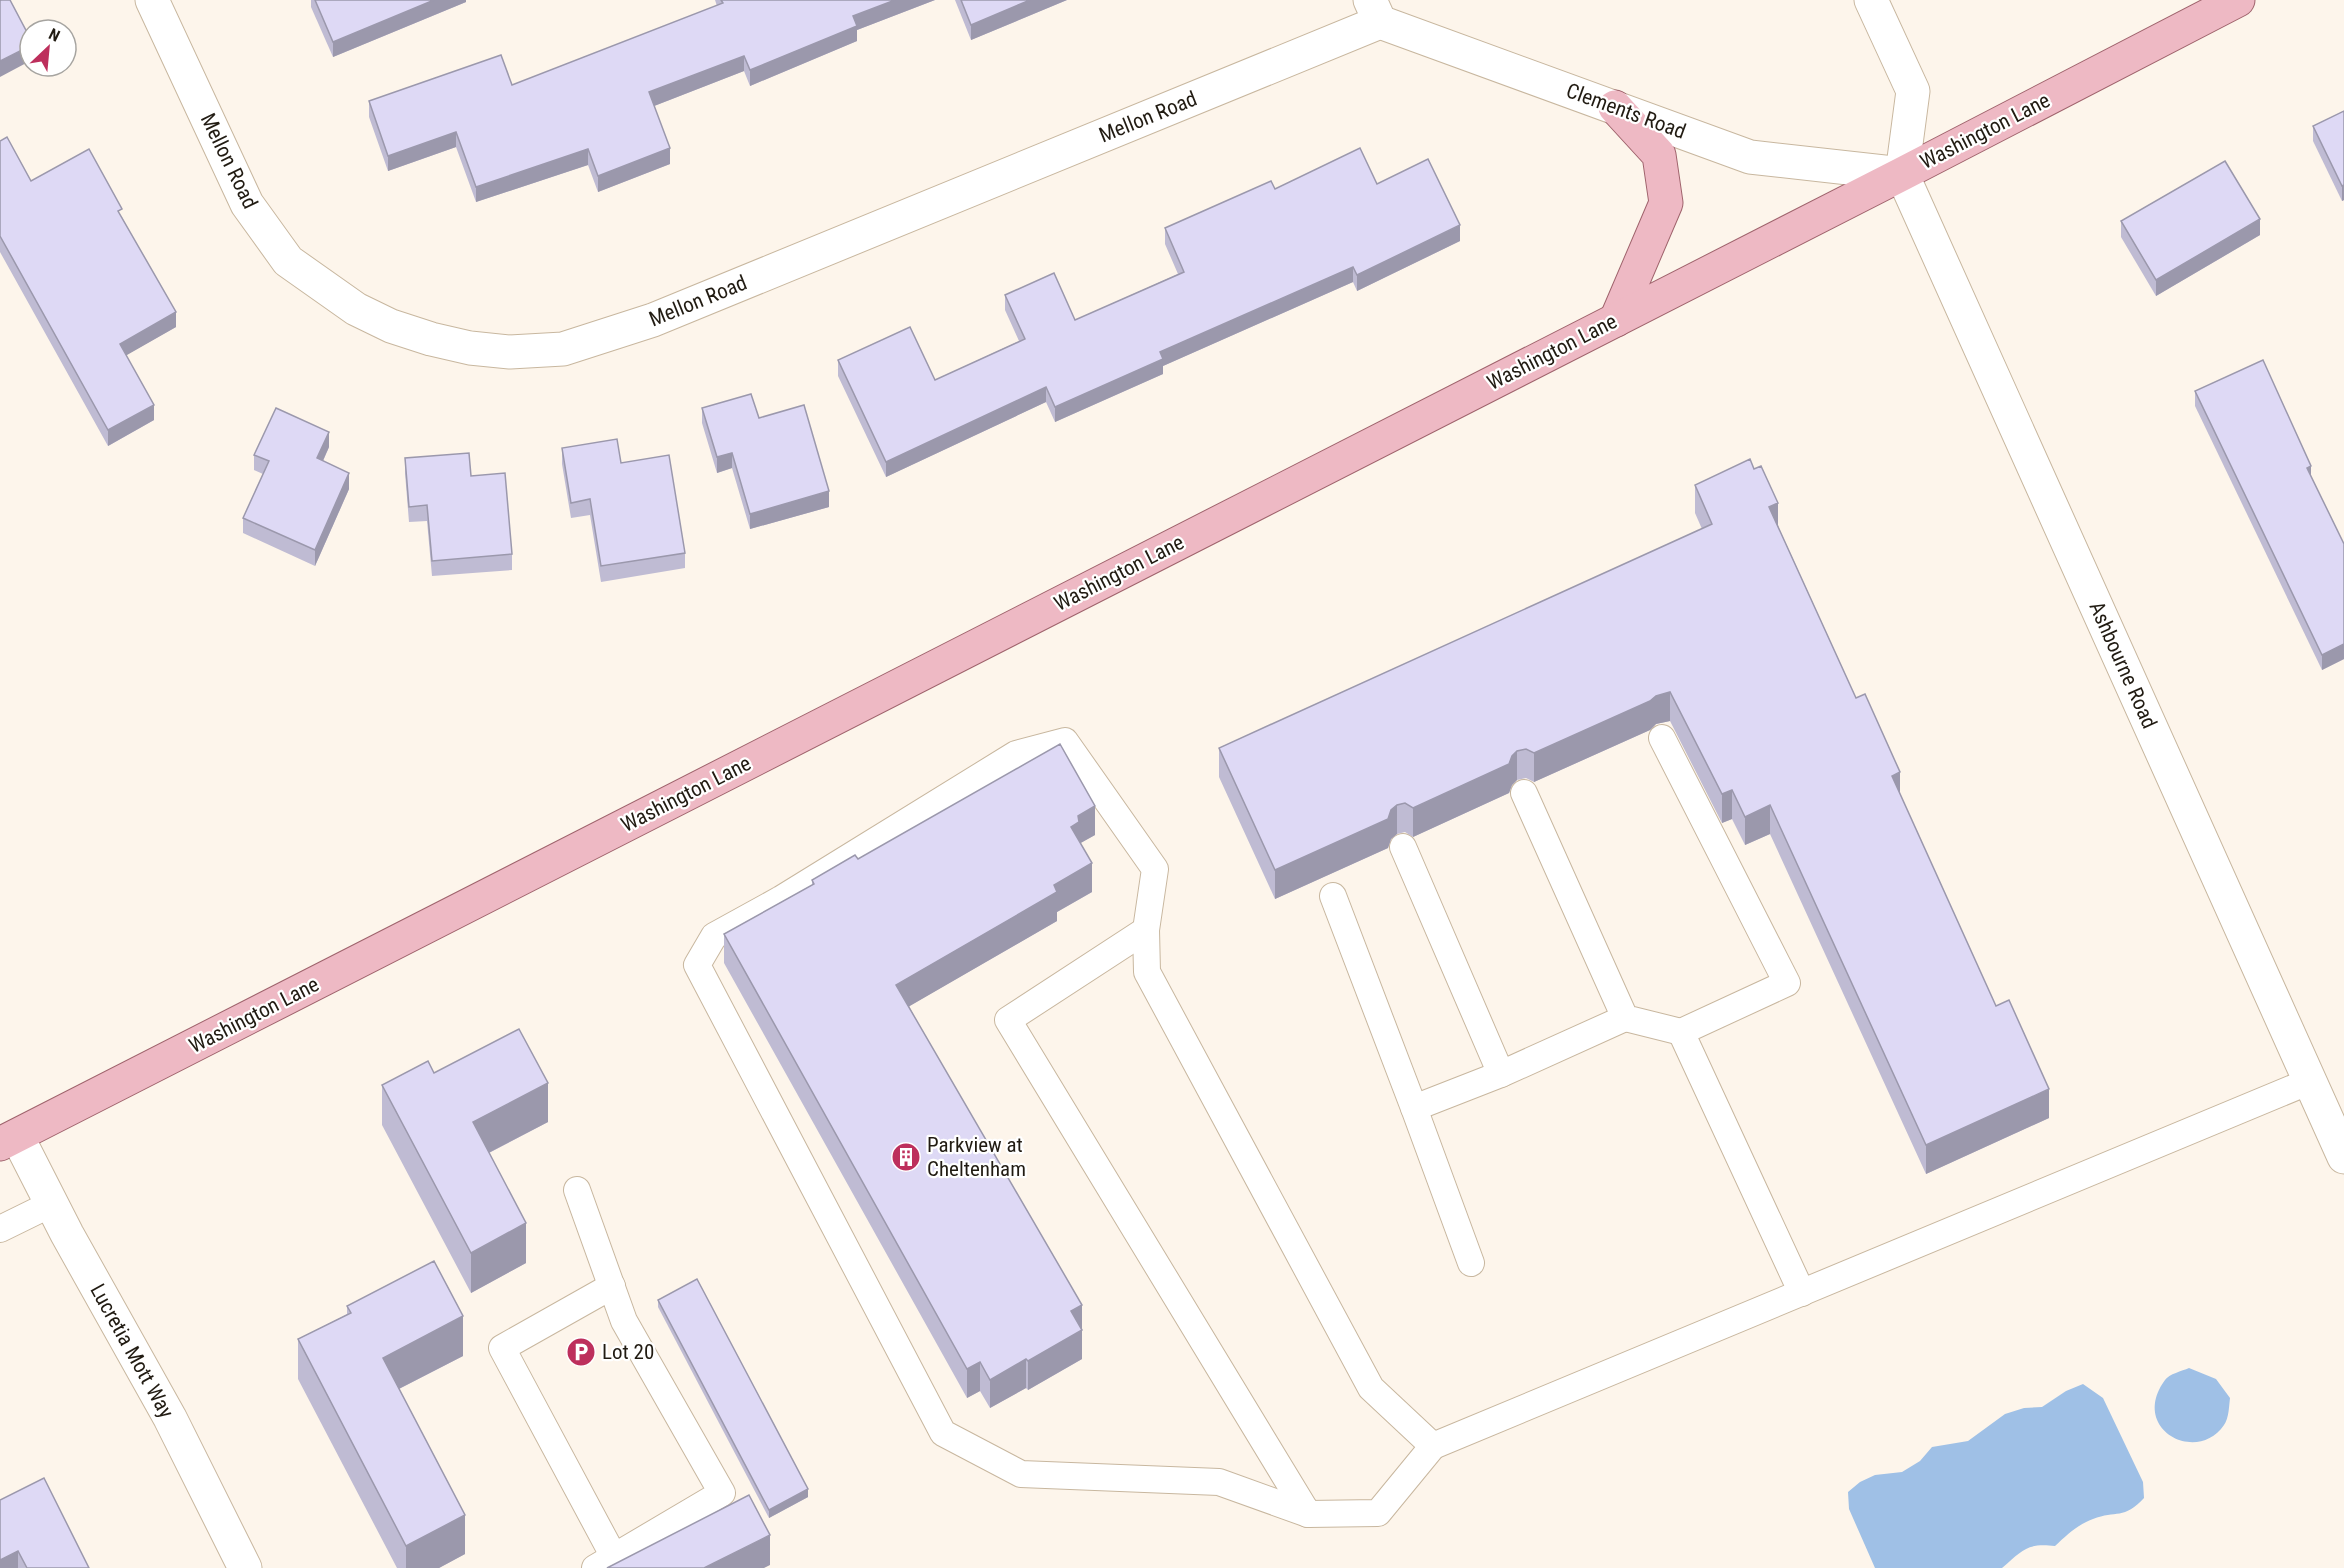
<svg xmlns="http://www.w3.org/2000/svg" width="2344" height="1568" font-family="'Roboto Condensed',sans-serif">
<rect width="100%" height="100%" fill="#fdf5eb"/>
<g fill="#9fc0e6">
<path d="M2189 1368 2216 1379 2230 1398C2229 1406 2229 1418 2224 1425 2197 1465 2129 1429 2165 1380 2169 1374 2182 1371 2189 1368Z"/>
<path d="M2083 1384 2103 1398 2143 1482 2144 1498C2124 1520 2116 1510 2093 1519 2077 1525 2067 1535 2055 1546 2026 1543 2023 1550 2002 1568H1875L1849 1509 1848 1492 1860 1482 1875 1475 1902 1472 1920 1461 1932 1447 1968 1441 2005 1414 2024 1408 2042 1407 2066 1391Z"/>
</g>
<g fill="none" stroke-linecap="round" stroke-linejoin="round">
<g stroke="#c8b79f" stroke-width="28">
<g id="service">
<polyline points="1662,738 1787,983 1681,1032 1802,1293"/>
<polyline points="1524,793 1625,1018 1681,1032"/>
<polyline points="1403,847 1501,1074 1625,1018"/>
<polyline points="1333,896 1414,1108 1501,1074"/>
<polyline points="1146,930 1008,1020 1308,1514 1378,1513 1433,1446"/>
<polyline points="1414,1108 1471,1263"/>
<polyline points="577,1190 624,1321 722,1493 595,1568"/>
<polyline points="0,1229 51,1204"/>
<polyline points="612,1286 502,1348 614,1557"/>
<polyline points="1308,1514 1219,1482 1021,1474 943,1433 697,965 714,936 781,899 1016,754 1065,741 1155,869 1146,930 1147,972 1371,1388 1433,1446 2310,1081"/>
</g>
</g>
<g stroke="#c8b79f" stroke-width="35">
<g id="minor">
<polyline points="152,0 247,204 288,261 356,309 391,326 431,339 470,348 510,352 563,349 653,320 1380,22"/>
<polyline points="1370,0 1380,22 1750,157 1902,174"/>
<polyline points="1871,0 1913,91 1902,174"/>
<polyline points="1902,174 2344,1157"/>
<polyline points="17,1136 67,1234 170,1418 245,1568"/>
</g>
</g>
<g stroke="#9f636c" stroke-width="35">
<g id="primary">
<polyline points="1615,107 1659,155 1666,203 1616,320"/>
<polyline points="0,1144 1902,174 2238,0"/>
</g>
</g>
<use href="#service" stroke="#fff" stroke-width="26"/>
<use href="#minor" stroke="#fff" stroke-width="33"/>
<use href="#primary" stroke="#eeb9c4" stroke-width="33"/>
</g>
<g fill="#bfbbd3">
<polygon points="311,0 466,0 466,2 333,57 311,7"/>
<polygon points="715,0 935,0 857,30 857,41 750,86 744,71 654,106 670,164 598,192 588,165 476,202 456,147 388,171 369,117 369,101 512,85 717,6"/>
<polygon points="955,0 1067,0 971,40"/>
<polygon points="2344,111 2344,200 2342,201 2313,141 2313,126"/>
<polygon points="0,141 31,181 122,217 176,327 126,355 154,420 108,446 0,252"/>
<polygon points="1377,184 1460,241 1357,291 1353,282 1163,366 1163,374 1055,422 1046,402 886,477 838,376 838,360 935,380 1019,341 1005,310 1005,295 1075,320 1178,274 1165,244 1165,228 1275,189"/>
<polygon points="2121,221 2260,235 2156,296 2121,237"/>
<polygon points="2195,391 2311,478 2344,544 2344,659 2322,670 2195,406"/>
<polygon points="702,408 759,418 829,507 750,529 732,468 717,473 702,423"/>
<polygon points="329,447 323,461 349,489 315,566 243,533 243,518 263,474 254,470 254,455"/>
<polygon points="562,448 621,463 685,553 685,568 601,582 590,515 571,518 562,464"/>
<polygon points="405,458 471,476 512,554 512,570 432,576 427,521 409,522 405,473"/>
<polygon points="1695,485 1778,526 1996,1006 2049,1118 1926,1174 1770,834 1745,845 1732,819 1722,823 1670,721 1656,724 1650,730 1534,782 1526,778 1517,780 1512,785 1509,793 1413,837 1405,832 1397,834 1391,839 1388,848 1275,899 1219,777 1219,748 1702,529 1695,513"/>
<polygon points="1095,835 1080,843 1092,892 1057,912 1057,921 909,1006 1082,1334 1082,1359 1028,1390 1026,1388 990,1408 980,1391 967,1398 724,963 724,934 812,885 812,880 858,859"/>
<polygon points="434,1073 548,1122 489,1153 526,1263 471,1293 382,1125 382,1085"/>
<polygon points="658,1300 808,1497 769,1518 658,1307"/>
<polygon points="347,1306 463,1356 399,1389 465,1554 439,1568 397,1568 298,1379 298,1339 347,1314"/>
<polygon points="0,1500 89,1568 0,1568"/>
</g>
<g fill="#9b98ac">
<polygon points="434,0 466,0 466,2 333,57 333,42"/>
<polygon points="895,0 935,0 857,30 857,41 750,86 750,70 853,16"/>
<polygon points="1030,0 1067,0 971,40 971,25"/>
<polygon points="30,46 30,61 0,77 0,61"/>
<polygon points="744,56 744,71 649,108 649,92"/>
<polygon points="456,132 456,147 388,171 388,156"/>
<polygon points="670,148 670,164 598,192 598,176"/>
<polygon points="588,149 588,165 476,202 476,187"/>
<polygon points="2344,185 2344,200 2342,201 2342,186"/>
<polygon points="2260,219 2260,235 2156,296 2156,280"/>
<polygon points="1460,225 1460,241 1357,291 1357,275"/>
<polygon points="1353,267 1353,282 1163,366 1163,374 1055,422 1055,407 1160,352"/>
<polygon points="176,312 176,327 120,359 120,344"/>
<polygon points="1046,387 1046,402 886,477 886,462"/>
<polygon points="154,405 154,420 108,446 108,430"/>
<polygon points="329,432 329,447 317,474 317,458"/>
<polygon points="732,453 732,468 717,473 717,457"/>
<polygon points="2311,466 2311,482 2307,468"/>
<polygon points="349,473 349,489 315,566 315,550"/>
<polygon points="829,491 829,507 750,529 750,514"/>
<polygon points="1778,503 1778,532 1769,507"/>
<polygon points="2344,644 2344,659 2322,670 2322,655"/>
<polygon points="1670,692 1670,721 1656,724 1650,730 1534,782 1534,753 1656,696"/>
<polygon points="1517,751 1517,780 1512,785 1509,793 1413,837 1413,808 1512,756"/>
<polygon points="1900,772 1900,801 1892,776"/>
<polygon points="1732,790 1732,819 1722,823 1722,794"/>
<polygon points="1397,805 1397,834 1391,839 1388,848 1275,899 1275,870 1391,810"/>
<polygon points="1770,805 1770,834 1745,845 1745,817"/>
<polygon points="1095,806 1095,835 1079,844 1071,827 1078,816"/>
<polygon points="1092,863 1092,892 1057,912 1057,921 896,1014 896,985 1054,885"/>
<polygon points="548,1083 548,1122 473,1161 473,1122"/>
<polygon points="2049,1089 2049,1118 1926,1174 1926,1145"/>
<polygon points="526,1223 526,1263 471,1293 471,1253"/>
<polygon points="1082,1305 1082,1359 1028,1390 1028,1361 1071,1311"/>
<polygon points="463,1316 463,1356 383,1397 383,1358"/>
<polygon points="1026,1359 1026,1388 990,1408 990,1380"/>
<polygon points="980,1362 980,1391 967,1398 967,1369"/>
<polygon points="808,1489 808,1497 769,1518 769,1510"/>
<polygon points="465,1515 465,1554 439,1568 406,1568 406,1546"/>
<polygon points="770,1535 770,1565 764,1568 704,1568"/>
<polygon points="18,1551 18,1568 0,1568 0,1560"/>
</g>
<g fill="#ded9f5" stroke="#9b98ac" stroke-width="1.5">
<polygon points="1,0 10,0 30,38 30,46 0,61 0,1"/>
<polygon points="315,0 434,0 333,42"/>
<polygon points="721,0 895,0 853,16 857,26 750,70 744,56 649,92 670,148 598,176 588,149 476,187 456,132 388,156 369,101 501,55 512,85 723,3"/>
<polygon points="961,0 1030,0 971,25"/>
<polygon points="2344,111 2344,185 2342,186 2313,126"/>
<polygon points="7,137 31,181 89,149 122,209 118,211 176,312 120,344 154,405 108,430 0,236 0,141"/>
<polygon points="1360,148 1377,184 1428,159 1460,225 1357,275 1353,267 1160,352 1163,359 1055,407 1046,387 886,462 838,360 910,327 935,380 1025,339 1005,295 1054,273 1075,320 1184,272 1165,228 1271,181 1275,189"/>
<polygon points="2225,161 2260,219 2156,280 2121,221"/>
<polygon points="2263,360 2311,466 2307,468 2344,544 2344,644 2322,655 2195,391"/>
<polygon points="751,394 759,418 804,405 829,491 750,514 732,453 717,457 702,408"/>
<polygon points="276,408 329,432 317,458 349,473 315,550 243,518 269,461 254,455"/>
<polygon points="617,439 621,463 669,455 685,553 601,566 590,499 571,503 562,448"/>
<polygon points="469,453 471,476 505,473 512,554 432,561 427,505 409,507 405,458"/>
<polygon points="1750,459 1754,469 1761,466 1778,503 1769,507 1856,698 1865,694 1900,772 1892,776 1996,1006 2009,1000 2049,1089 1926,1145 1770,805 1745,817 1732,790 1722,794 1670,692 1656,696 1650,701 1534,753 1526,749 1517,751 1512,756 1509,764 1413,808 1405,803 1397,805 1391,810 1388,819 1275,870 1219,748 1712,524 1695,485"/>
<polygon points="1060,744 1095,806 1078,816 1079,822 1071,827 1092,863 1054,885 1057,892 896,985 1082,1305 1071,1311 1082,1330 1028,1361 1026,1359 990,1380 980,1362 967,1369 724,934 814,884 812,880 855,855 858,859"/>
<polygon points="519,1029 548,1083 473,1122 526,1223 471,1253 382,1085 428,1061 434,1073"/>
<polygon points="434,1261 463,1316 383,1358 465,1515 406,1546 298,1339 351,1313 347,1306"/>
<polygon points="697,1279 808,1489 769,1510 658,1300"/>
<polygon points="44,1478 89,1568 27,1568 18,1551 0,1560 0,1500"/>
<polygon points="749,1495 770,1535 704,1568 607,1568"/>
</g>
<defs>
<g id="building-disc" transform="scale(1.5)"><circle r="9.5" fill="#bd2f5c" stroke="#fff"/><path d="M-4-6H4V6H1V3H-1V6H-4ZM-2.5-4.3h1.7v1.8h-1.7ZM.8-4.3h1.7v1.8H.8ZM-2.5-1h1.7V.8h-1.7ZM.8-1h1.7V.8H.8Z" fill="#fff"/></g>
<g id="parking-disc" transform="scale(1.5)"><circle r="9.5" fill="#bd2f5c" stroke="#fff"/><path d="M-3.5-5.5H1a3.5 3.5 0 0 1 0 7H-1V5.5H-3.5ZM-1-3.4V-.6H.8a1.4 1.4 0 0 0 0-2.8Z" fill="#fff"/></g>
</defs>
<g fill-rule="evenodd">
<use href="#building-disc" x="906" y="1157"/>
<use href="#parking-disc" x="581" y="1352"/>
</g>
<g text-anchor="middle" stroke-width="4.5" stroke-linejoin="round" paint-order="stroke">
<g font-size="21" fill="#211b12" stroke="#fff">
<text transform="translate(1626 111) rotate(20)" y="7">Clements Road</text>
<text transform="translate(1148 117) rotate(-22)" y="7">Mellon Road</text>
<text transform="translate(1985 131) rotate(-27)" y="7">Washington Lane</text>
<text transform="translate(229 161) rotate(64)" y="7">Mellon Road</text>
<text transform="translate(698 301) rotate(-22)" y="7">Mellon Road</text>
<text transform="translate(1552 352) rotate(-27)" y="7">Washington Lane</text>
<text transform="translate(1119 573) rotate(-27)" y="7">Washington Lane</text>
<text transform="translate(2123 665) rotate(66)" y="7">Ashbourne Road</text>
<text transform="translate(686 794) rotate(-27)" y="7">Washington Lane</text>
<text transform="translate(254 1015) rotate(-27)" y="7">Washington Lane</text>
<text transform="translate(132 1351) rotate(61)" y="7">Lucretia Mott Way</text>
</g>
<g font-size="21" fill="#211b12" stroke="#fff" text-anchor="start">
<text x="927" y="1152">Parkview at<tspan x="927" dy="24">Cheltenham</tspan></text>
<text x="602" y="1359">Lot 20</text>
</g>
</g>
<g transform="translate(48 48) rotate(26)"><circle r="28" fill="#ffffff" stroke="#a6a4a0" stroke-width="1.5"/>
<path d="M0-4.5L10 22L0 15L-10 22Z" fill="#bd2f5c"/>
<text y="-9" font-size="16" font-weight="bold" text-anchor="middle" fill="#211b12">N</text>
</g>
</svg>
